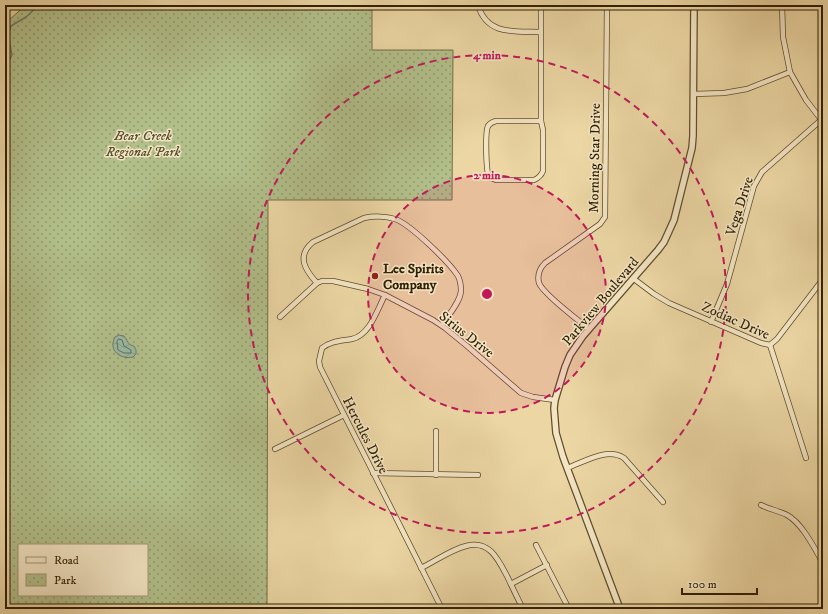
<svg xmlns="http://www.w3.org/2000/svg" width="828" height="614" font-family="'IM FELL DW Pica',serif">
<defs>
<pattern id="park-dots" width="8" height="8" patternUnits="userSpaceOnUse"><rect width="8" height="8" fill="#b2bf8a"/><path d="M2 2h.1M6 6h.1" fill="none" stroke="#919b6f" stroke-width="1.8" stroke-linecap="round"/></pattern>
<pattern id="water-waves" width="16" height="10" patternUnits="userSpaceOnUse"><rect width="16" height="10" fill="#99baa6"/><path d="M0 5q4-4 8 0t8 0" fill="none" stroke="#849f8d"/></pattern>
</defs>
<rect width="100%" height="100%" fill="#ecd7a4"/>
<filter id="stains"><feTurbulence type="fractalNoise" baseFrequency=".005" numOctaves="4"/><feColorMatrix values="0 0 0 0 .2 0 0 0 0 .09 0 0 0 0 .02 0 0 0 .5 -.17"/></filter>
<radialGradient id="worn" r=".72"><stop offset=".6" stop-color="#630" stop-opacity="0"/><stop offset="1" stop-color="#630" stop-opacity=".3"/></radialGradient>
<path fill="url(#park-dots)" stroke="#726f46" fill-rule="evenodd" d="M26 5H372V50H453L452 200H268L267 609H5V27L9 20ZM19 545H147V595H19Z"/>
<path fill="url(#water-waves)" stroke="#6f7c65" d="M119 335 124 336C128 340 127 345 134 346L136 350V354L133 357C120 360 108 350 115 337Z"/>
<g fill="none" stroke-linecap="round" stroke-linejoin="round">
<polygon stroke="#656c54" stroke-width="1" points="119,339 122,340 124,346 131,350 131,353 124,353 118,350 117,342"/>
<polyline stroke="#6f7c65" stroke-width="1.5" points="5,69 12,55 8,36 11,26 26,17 39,5"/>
<g stroke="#604d2b" stroke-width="6">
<g id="minor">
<path d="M478 5C487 36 515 31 540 32"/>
<polyline points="541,5 541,121"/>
<polyline points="782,5 783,37 790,72 806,100 823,122"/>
<polyline points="694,94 724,93 747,89 790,72"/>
<path d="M496 121H541L543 130V171C541 176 539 178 534 180H496L489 177C486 171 485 132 488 126 490 123 492 122 496 121Z"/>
<polyline points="634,279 654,294 669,303 761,343 770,345 806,458"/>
<path d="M317 283C305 270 296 256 313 242L364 218C373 216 386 216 395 219 410 224 449 262 458 276 460 280 461 286 461 291 460 303 448 315 442 325"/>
<path d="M385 295C377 310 370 335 352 339 341 341 331 341 322 348L319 361 320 367 442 609"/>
<polyline points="280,317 317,283 322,281 333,281 368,289 385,295 433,320 445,328 467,346 521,393 533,397 555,400"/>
<polyline points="711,322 727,284 754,186 762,172 821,120"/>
<path d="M589 329C578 320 543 294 539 283 537 275 540 268 545 263L600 224 605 217 607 5"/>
<polyline points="770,345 777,339 823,279"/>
<polyline points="436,431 436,475"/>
<polyline points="275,449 344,415"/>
<path d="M567 468C584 462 607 447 624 458L663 502"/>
<polyline points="373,473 478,475"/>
<path d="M761 505C769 509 779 511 787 515 802 523 815 549 823 563"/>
<polyline points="536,545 569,609"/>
<path d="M421 568C436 561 450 550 466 546 490 539 499 561 508 578 513 589 518 599 523 609"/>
<polyline points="511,584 547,565"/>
</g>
</g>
<g stroke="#604d2b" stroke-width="8">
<polyline id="tertiary" points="620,609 563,457 556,433 554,408 555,400 565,367 570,355 583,336 658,250 664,242 674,220 692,148 693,136 694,5"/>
</g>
<use href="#minor" stroke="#f3e5c4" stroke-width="4.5"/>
<use href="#tertiary" stroke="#f3e5c4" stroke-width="5.5"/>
</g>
<circle cx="487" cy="294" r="119" fill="#c2185b" fill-opacity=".12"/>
<g fill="none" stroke="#c2185b" stroke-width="2" stroke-dasharray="7 5">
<circle cx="487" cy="294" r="119"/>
<circle cx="487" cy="294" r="239"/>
</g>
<circle fill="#8f2418" stroke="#f3e5c4" stroke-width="1.5" cx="375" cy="276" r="4"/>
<g text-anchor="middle" stroke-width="3" stroke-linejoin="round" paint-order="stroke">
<g font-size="14" font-style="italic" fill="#584f2c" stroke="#f3e5c4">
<text x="143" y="140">Bear Creek<tspan x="143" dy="16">Regional Park</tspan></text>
</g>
<g font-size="14" fill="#311f03" stroke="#f3e5c4">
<text transform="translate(594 158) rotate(-89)" y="5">Morning Star Drive</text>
<text transform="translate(739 206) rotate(-72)" y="5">Vega Drive</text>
<text transform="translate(600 301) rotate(-50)" y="5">Parkview Boulevard</text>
<text transform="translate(736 320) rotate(24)" y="5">Zodiac Drive</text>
<text transform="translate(467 334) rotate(38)" y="5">Sirius Drive</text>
<text transform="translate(366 435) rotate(63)" y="5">Hercules Drive</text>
</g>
<g font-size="14" font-weight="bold" fill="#311f03" stroke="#f3e5c4" text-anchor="start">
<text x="383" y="273">Lee Spirits<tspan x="383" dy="16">Company</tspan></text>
</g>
</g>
<circle cx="487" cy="294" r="6" fill="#c2185b" stroke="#f3e5c4" stroke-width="2"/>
<g font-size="12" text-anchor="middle" font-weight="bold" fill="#c2185b" stroke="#f3e5c4" stroke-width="3" stroke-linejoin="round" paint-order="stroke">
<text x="487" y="59">4 min</text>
<text x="487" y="179">2 min</text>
</g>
<rect width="828" height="614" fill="none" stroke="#ecd7a4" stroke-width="20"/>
<rect x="6" y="6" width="816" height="602" fill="none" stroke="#311f03" stroke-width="2"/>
<rect x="10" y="10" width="808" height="594" fill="none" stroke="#311f03"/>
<rect x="18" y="544" width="130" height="52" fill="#f3e5c4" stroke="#a59677"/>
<rect x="26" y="557" width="20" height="6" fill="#f3e5c4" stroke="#a59677"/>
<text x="54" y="564" font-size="12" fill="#311f03">Road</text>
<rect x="26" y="574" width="20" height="12" fill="url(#park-dots)" stroke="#a59677"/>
<text x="54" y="584" font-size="12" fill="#311f03">Park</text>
<path d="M682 588v6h75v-6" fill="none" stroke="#311f03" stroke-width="2"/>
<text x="688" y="588" font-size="12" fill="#311f03" stroke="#f3e5c4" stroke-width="3" paint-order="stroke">100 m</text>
<rect width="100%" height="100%" filter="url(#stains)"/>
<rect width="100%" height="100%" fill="url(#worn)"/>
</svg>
